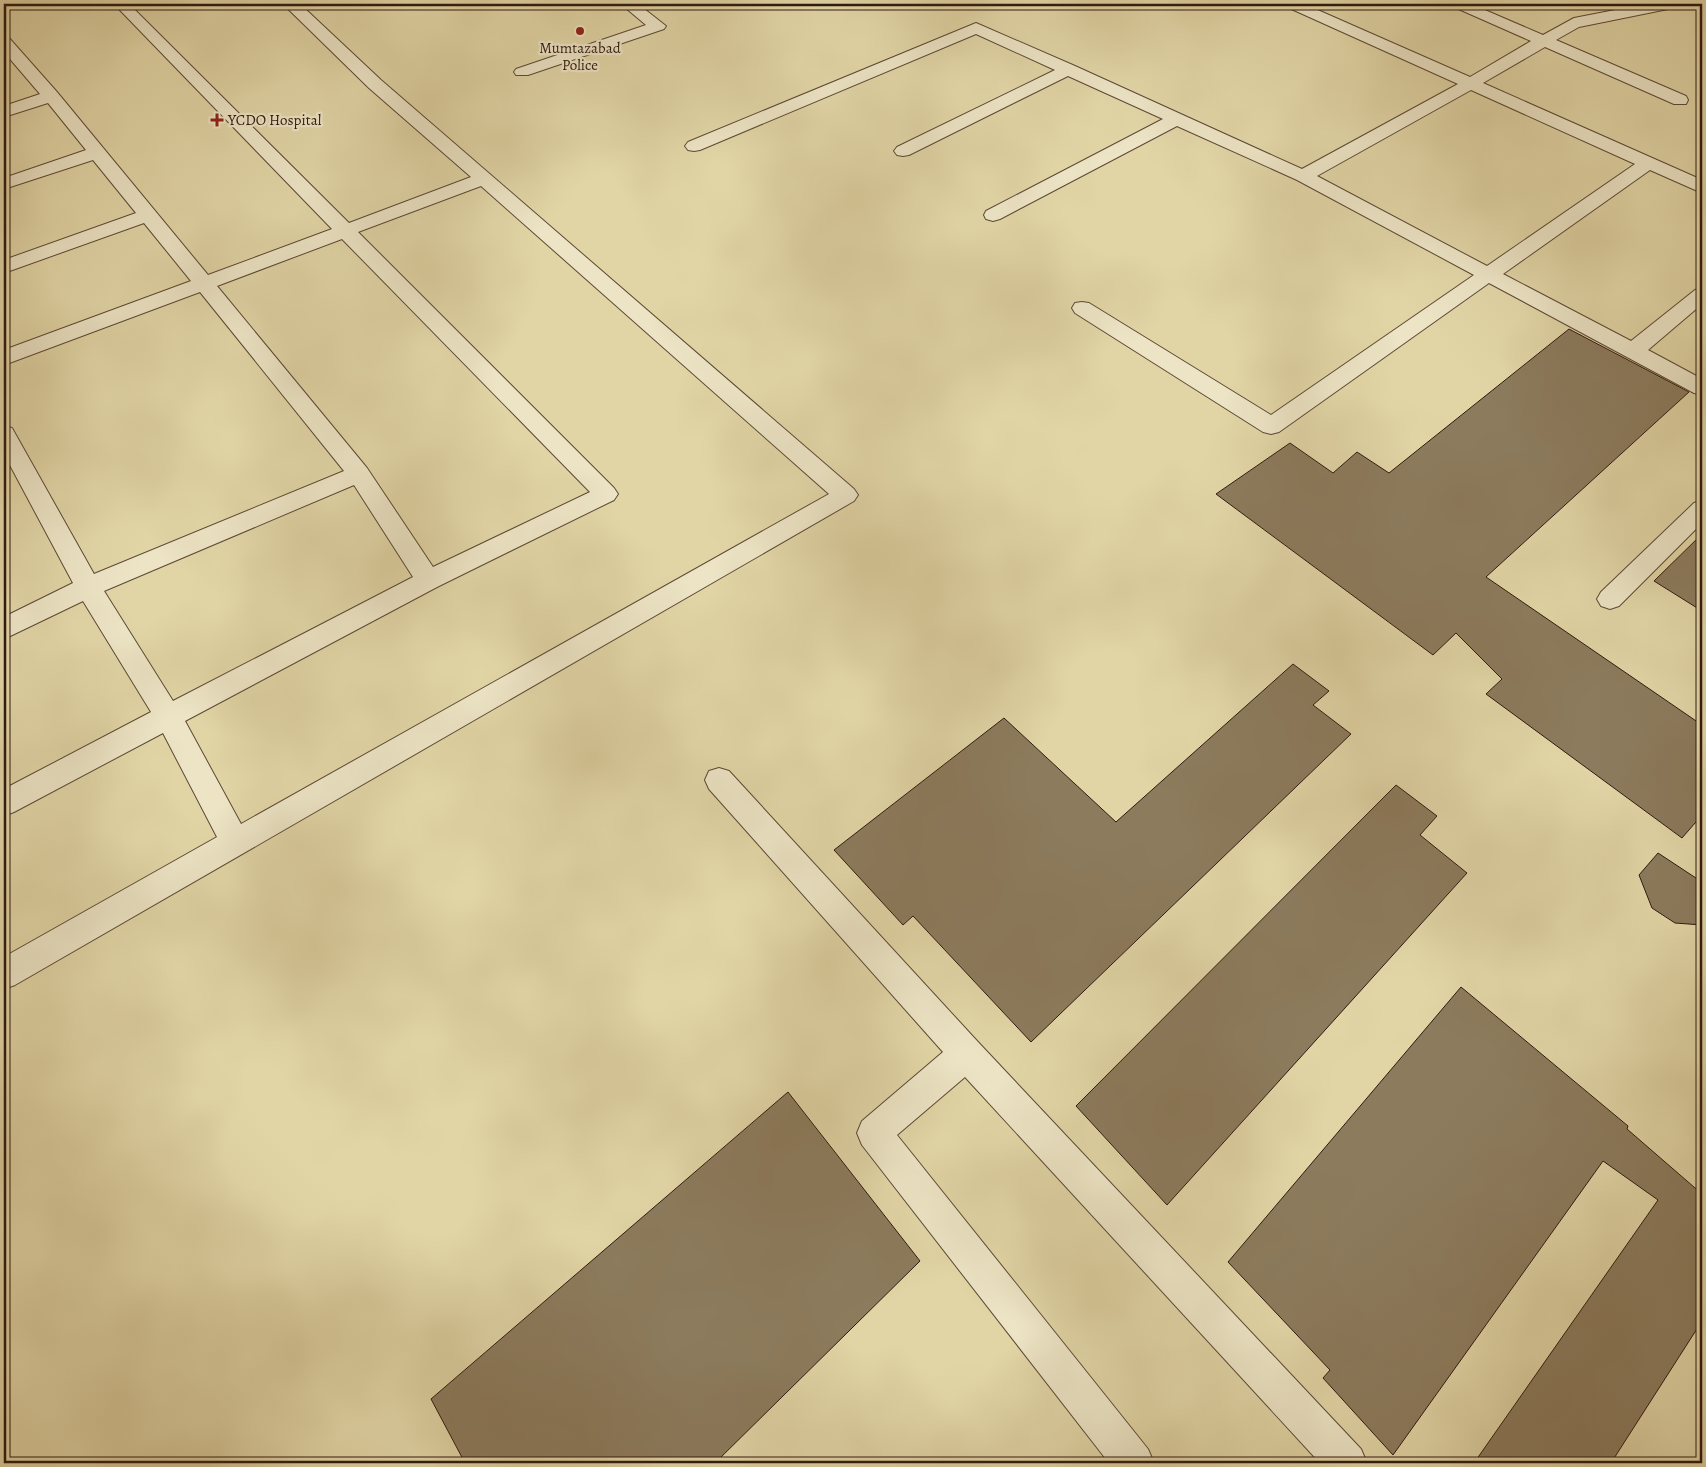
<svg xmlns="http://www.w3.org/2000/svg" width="1706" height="1467" font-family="Alegreya,serif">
<rect width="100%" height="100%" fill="#e1d5a6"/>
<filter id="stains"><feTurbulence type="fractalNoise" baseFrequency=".004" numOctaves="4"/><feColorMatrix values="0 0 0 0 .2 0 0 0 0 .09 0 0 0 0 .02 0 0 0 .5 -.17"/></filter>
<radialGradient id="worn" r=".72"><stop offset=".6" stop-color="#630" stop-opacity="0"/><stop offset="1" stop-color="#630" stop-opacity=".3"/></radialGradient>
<g fill="#8c7b5d" stroke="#301a0e">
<polygon points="1569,329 1689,392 1486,577 1702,725 1702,815 1682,838 1486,694 1502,679 1456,633 1433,655 1216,494 1290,443 1333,473 1357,452 1389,473"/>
<polygon points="1702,534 1702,611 1654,581"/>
<polygon points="1293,664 1329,691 1313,705 1351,734 1031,1042 913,916 903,925 834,850 1004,718 1116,822"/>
<polygon points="1396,785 1437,816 1420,835 1467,873 1167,1205 1076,1106"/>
<polygon points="1658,853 1702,882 1702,925 1675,923 1652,908 1639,875"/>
<polygon points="1461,987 1628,1126 1627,1129 1702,1194 1702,1321 1611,1463 1474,1463 1658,1200 1603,1161 1393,1455 1323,1378 1330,1370 1228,1262"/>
<polygon points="788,1092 920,1261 715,1463 465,1463 431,1399"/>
</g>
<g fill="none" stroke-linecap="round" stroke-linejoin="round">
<g stroke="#5c4934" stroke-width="2">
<g id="minor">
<path d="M114 4H129L349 223 471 177 369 88 283 4H300L381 80 854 489 858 495 854 501 15 985 4 989V957L217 837 163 733 14 812 4 816V789L151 712 83 601 4 639V617L73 583 4 454V426L12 428 94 574 344 471 200 292 4 365V350L191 281 144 223 4 273V260L136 213 93 160 4 189V178L86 150 48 103 4 117V106L40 94 4 52V37L10 39 57 92 208 275 332 229ZM481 186 829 494 241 824 185 721 437 587 614 500 618 494 614 488 358 232ZM342 239 590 492 433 567 367 468 217 286ZM354 485 413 577 173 701 104 591Z"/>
<polygon points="621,4 638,4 666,26 664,29 528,75 516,75 514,72 516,69 646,25"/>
<path d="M1285 4H1304L1470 77 1531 41 1454 7 1452 4H1471L1543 35 1574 18 1646 4H1675L1673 7 1668 9 1579 27 1556 40 1686 96 1688 100 1686 104H1674L1545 47 1483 83 1702 180V193L1650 170 1503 274 1631 341 1695 290 1702 288V304L1648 350 1702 379V395L1694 393 1489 283 1279 432 1271 434 1263 432 1075 313 1072 308 1075 303 1082 302 1089 303 1271 415 1474 275 1297 180 1177 126 1000 219 993 221 986 219 984 215 986 211 1163 119 1068 76 909 155 903 156 897 155 894 151 897 147 1055 70 976 34 700 150 694 151 688 150 685 146 688 142 976 23 1075 66 1302 169 1458 84 1287 7ZM1471 90 1635 164 1487 266 1317 176Z"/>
<polygon points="1702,500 1702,523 1619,606 1610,609 1601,606 1597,599 1601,592 1694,503"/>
<polygon points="719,768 729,771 978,1042 1361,1449 1367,1463 1320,1463 965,1077 897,1135 1148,1449 1154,1463 1109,1463 862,1145 857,1133 862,1121 943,1052 709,789 705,780 709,771"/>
</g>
</g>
<use href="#minor" fill="#ece4c5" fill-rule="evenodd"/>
</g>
<g fill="#8f2418" stroke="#ece4c5" stroke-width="2">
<circle cx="580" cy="31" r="5"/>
<path d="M214.5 112.5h5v5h5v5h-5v5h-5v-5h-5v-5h5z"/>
</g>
<g text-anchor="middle" stroke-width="4.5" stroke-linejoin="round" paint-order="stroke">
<g font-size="15" fill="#301a0e" stroke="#ece4c5">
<text x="580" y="53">Mumtazabad<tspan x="580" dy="17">Police</tspan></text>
<text x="228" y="125" text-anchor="start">YCDO Hospital</text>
</g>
</g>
<rect width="1706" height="1467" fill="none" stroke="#e1d5a6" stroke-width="20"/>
<rect x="5" y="5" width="1696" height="1457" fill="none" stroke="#301a0e" stroke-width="2.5"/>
<rect x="10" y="10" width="1686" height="1447" fill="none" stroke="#301a0e"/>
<rect width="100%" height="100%" filter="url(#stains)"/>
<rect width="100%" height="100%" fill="url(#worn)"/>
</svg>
